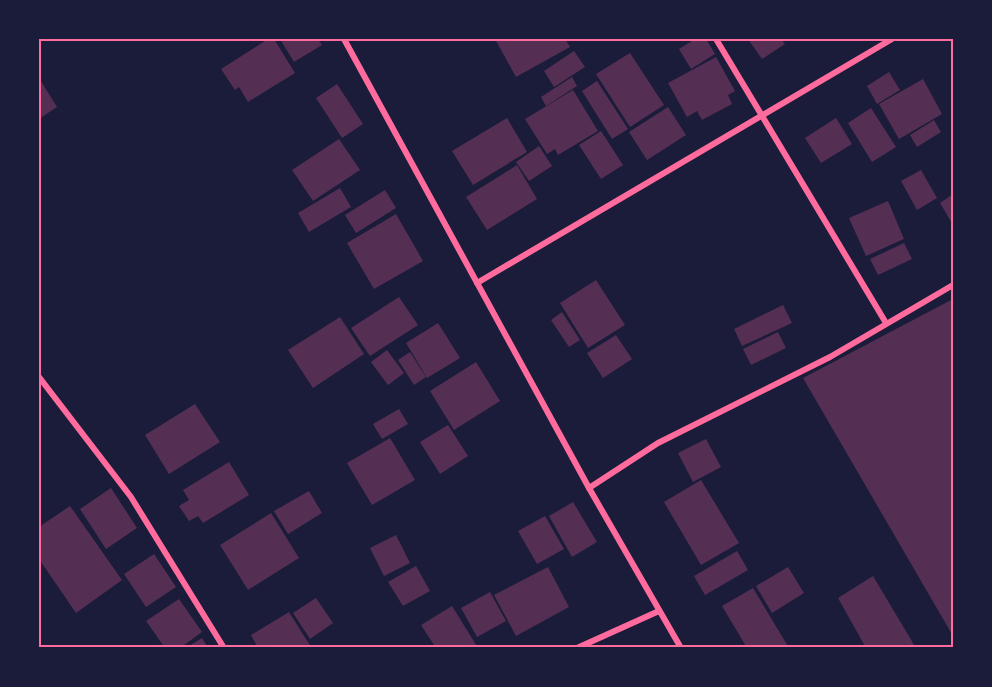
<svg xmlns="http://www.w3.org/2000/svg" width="992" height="687" font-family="Montserrat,sans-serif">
<rect width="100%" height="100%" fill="#1b1b3a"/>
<g fill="#542f53">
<polygon points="268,39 274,39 295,73 248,102 239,87 235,90 221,69"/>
<polygon points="280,39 318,39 322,45 294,62"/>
<polygon points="495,39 565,39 570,47 516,77"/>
<polygon points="695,39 706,39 715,54 691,69 679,49"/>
<polygon points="748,39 781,39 785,44 762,59"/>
<polygon points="574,51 585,67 554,87 544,71"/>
<polygon points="630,53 664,105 630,127 596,74"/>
<polygon points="716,57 735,91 728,95 732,104 702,120 697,111 687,117 668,83"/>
<polygon points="889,72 900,90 877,104 867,86"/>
<polygon points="572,77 577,86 546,106 541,97"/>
<polygon points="39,78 57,107 39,119"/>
<polygon points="923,79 942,114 899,139 879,104"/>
<polygon points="597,81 628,129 612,139 582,91"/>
<polygon points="337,84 363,124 342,138 316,98"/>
<polygon points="573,90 598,131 558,155 555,149 547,154 525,119"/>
<polygon points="668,107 686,135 647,160 629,132"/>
<polygon points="871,108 896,147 872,162 848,123"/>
<polygon points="507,118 527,152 473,185 452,151"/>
<polygon points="836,118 852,144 821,163 805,138"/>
<polygon points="934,120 941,132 917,147 910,135"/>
<polygon points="601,131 623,165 601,179 579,145"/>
<polygon points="339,139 360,170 313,201 292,170"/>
<polygon points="539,146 552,166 529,181 516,162"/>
<polygon points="517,165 537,199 487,230 466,197"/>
<polygon points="921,170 937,198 917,210 901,181"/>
<polygon points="340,188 351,207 309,232 298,213"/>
<polygon points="385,190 396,208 356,233 345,215"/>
<polygon points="953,194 953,225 940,203"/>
<polygon points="888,201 904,239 866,256 849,218"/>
<polygon points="396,214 423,261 374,289 347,243"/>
<polygon points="904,243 912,259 878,275 870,259"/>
<polygon points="596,280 625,325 588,348 560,303"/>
<polygon points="399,297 418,325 370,356 351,328"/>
<polygon points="953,299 953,636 803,378"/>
<polygon points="783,305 792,323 742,346 734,329"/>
<polygon points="562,312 580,340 569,347 551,320"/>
<polygon points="340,317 364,354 313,388 288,350"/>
<polygon points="438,323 460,358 427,378 406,343"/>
<polygon points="778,332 786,348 751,365 743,349"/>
<polygon points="616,335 632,359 603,378 587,353"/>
<polygon points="387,350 404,373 388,385 371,362"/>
<polygon points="410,352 426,377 414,385 398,360"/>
<polygon points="476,362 500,401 454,430 430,391"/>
<polygon points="195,404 220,442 169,474 145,435"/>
<polygon points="399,409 408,424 382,439 373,424"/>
<polygon points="448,425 468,456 440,474 420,442"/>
<polygon points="390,438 415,480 372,505 347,463"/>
<polygon points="706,439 721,467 693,482 678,453"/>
<polygon points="229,462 249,495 203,523 198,516 189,521 179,506 189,500 183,490"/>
<polygon points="701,480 739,543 701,565 664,502"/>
<polygon points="111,488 137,528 106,549 80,509"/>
<polygon points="309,491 322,513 288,534 274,511"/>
<polygon points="573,502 597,542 572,557 549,516"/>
<polygon points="70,506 122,580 76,613 39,559 39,527"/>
<polygon points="271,513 299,558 248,590 220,545"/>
<polygon points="545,516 564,549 537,564 518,531"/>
<polygon points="396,535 410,563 384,576 370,548"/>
<polygon points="737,551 748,570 705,595 694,576"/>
<polygon points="154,554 176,587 146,607 124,574"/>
<polygon points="416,566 430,591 403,606 388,582"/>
<polygon points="548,567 569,607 516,636 494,595"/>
<polygon points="788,567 804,593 772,613 756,586"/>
<polygon points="873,576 916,648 866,648 838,598"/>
<polygon points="753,588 789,648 747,648 722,606"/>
<polygon points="490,592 506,621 477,637 461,608"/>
<polygon points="316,598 333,623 310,639 293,613"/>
<polygon points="179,599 202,632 180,648 165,648 146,621"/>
<polygon points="452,606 478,648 436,648 421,625"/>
<polygon points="289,612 311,647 258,648 251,635"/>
<polygon points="202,638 208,648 186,648"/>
</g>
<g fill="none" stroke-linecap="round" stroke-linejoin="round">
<g stroke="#ff6b9d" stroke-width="6">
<polyline points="344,39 589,488 681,648"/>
<polyline points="716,39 886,323"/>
<polyline points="477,283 892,39"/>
<polyline points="39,377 131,497 224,648"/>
<polyline points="589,488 658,443 830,357 953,285"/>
<polyline points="577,648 659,611"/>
</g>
</g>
<rect width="992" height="687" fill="none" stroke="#1b1b3a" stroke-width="81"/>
<rect x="40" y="40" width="912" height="606" fill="none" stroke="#ff6b9d" stroke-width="2"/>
</svg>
